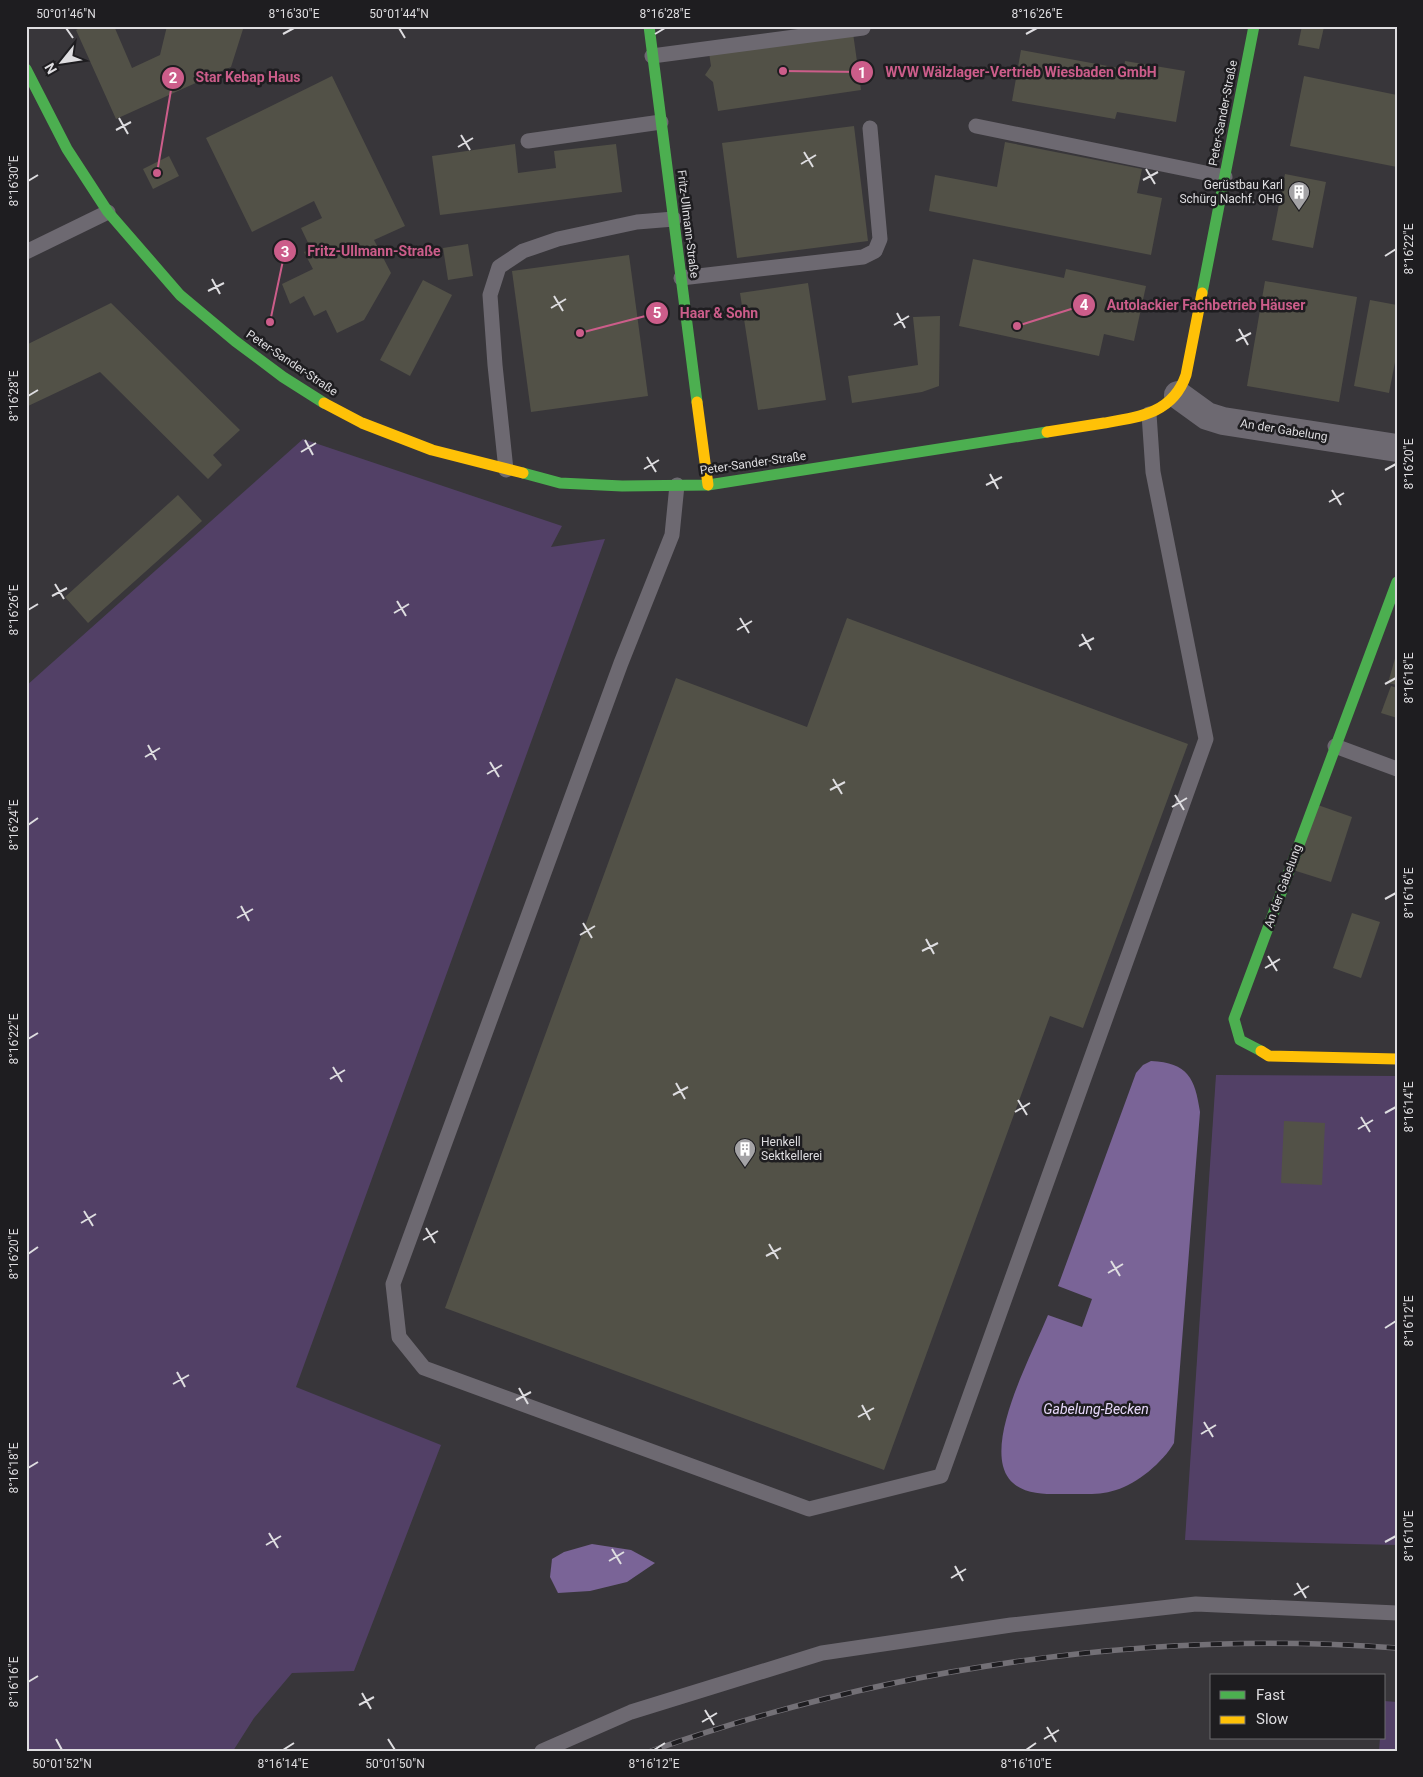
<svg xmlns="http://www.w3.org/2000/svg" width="1423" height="1777" font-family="Roboto,sans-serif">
<rect width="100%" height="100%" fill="#38363a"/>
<g fill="#524066">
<polygon points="303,439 562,526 551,547 605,539 296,1387 441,1445 354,1671 292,1673 254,1718 233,1751 26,1751 26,686"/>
<polygon points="1216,1075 1397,1076 1397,1545 1185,1540"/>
<polygon points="1384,1701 1397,1702 1397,1751 1379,1751 1380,1738 1384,1738"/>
</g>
<g fill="#7a6497">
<path d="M1151 1061C1188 1063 1195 1078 1200 1112L1174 1443C1163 1462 1137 1484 1116 1490 1101 1495 1086 1494 1071 1494 1046 1494 1011 1497 1003 1466 993 1426 1032 1354 1048 1315L1082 1327 1092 1299 1058 1286 1136 1073 1143 1065Z"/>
<polygon points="592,1544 631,1550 655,1563 627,1582 590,1591 558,1593 550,1577 552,1559 564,1552"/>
</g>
<g fill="#525147">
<polygon points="84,26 114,26 132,68 160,55 167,26 244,26 231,67 116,119 76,30"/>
<polygon points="1302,26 1324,27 1319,49 1298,45"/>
<polygon points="853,33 861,90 718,111 713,82 705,75 711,66 709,53"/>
<polygon points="1021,50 1124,69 1125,61 1185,71 1176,122 1117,112 1115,119 1012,101"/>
<polygon points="332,76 405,226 374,240 391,273 364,320 337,333 326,310 314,316 304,296 290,304 282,284 313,269 304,252 311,249 301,228 322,218 314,201 252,232 206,138"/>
<polygon points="1304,76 1397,95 1397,167 1290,146"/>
<polygon points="854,126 868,241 737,258 722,143"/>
<polygon points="1005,142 1142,169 1137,193 1162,198 1151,255 929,211 935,175 997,187"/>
<polygon points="515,144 518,173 556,168 554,151 616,144 622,192 440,215 432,156"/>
<polygon points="169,156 179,176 153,189 143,169"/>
<polygon points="1285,174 1326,182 1313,248 1272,240"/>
<polygon points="468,244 473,276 448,280 443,248"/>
<polygon points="629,255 648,396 531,412 512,271"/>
<polygon points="973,259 1064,278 1066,269 1146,286 1134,341 1104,334 1099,356 959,326"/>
<polygon points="423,280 452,295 410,376 380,360"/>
<polygon points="1265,281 1357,297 1339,402 1247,386"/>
<polygon points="808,283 826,400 758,410 740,293"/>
<polygon points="1370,300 1397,305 1397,352 1389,393 1354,386"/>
<polygon points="111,303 240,430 213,455 222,465 208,479 100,372 26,407 26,345"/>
<polygon points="940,316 939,386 922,392 852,403 848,376 918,365 913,317"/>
<polygon points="178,495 202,521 88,623 65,597"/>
<polygon points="847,618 1188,744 1083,1028 1050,1016 884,1470 445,1308 676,678 807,727"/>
<polygon points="1396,655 1397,655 1397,685 1388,683"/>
<polygon points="1391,686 1397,688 1397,718 1381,713"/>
<polygon points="1315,804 1352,817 1331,882 1293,870"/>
<polygon points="1352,913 1380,922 1361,978 1333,968"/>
<polygon points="1284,1121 1325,1123 1322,1185 1281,1183"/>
</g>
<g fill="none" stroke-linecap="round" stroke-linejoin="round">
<g stroke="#6d6971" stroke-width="15">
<polyline points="652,56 863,28"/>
<polyline points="976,126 1225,177"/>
<polyline points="528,141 661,122"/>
<polyline points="26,252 108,212"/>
<polyline points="681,278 863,257 875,251 880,239 870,128"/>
<polyline points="506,470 495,365 490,295 499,267 523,251 558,239 637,222 674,219"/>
<polyline points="677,485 672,535 621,663 393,1284 399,1337 424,1368 809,1509 941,1476 1206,739 1153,472 1149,414"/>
<polyline points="1335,746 1397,769"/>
<polyline points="542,1751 631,1712 822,1653 1011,1625 1196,1604 1397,1613"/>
</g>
<polyline stroke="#6d6971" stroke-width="28" points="1178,395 1207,416 1223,421 1397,448"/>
<g stroke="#4caf50" stroke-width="11">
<polyline points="649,26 697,402"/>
<polyline points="26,69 67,149 108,212 180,295 235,341 283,377 324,403"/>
<polyline points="1202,293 1254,26"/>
<polyline points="523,473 560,483 622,486 708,485 1047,432"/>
<polyline points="1261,1051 1240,1040 1234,1019 1397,582"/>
</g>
<g stroke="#ffc107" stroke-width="11">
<polyline points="697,402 708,485"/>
<polyline points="324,403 362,423 432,450 523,473"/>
<path d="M1047 432C1066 429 1085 426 1104 423 1140 417 1173 413 1186 375L1202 293"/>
<polyline points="1261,1051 1269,1056 1397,1059"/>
</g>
<g stroke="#737076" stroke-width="5.5">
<path id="rail" d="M651 1751C885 1668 1149 1629 1397 1648"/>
</g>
<use href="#rail" stroke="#1e1d20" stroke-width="4" stroke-dasharray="11" stroke-linecap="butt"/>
</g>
<path fill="none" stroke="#dedde0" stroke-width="2" d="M66 28 73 38M399 28 405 38M283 34 294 28M655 34 665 28M1026 34 1037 28M119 118 128 134M116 130 131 122M461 135 470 150M458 147 473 138M804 152 813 167M801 164 816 155M1146 169 1155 184M1143 180 1158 172M28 181 38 175M1385 256 1396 249M212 279 220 294M208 291 224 283M554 296 563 311M551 308 566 299M897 313 905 328M894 325 909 316M1239 329 1248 345M1236 341 1251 333M28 396 38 390M305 440 313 455M301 452 316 443M647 457 656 472M644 469 659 460M1385 470 1396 464M990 474 998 489M986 485 1002 477M1332 490 1341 505M1329 502 1344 493M55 584 64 599M52 596 67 588M397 601 406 616M28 610 38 604M394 613 409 604M740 618 749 633M737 630 752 621M1082 634 1091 650M1079 646 1094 638M1385 684 1396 678M148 745 156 760M145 757 160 748M490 762 499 777M487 774 502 765M833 779 842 794M830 790 845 782M1175 795 1184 810M1172 807 1187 798M28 825 38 818M1385 899 1396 893M241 906 249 921M237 918 253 909M583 923 592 938M580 935 595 926M926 939 934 954M922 951 938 943M1268 956 1277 971M1265 968 1280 959M28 1039 38 1033M333 1067 342 1082M330 1079 345 1070M676 1083 685 1099M673 1095 688 1087M1018 1100 1027 1115M1015 1112 1030 1103M1385 1113 1396 1107M1361 1117 1370 1132M1358 1129 1373 1120M84 1211 93 1226M81 1223 96 1214M426 1228 435 1243M423 1240 438 1231M769 1244 778 1259M28 1254 38 1247M766 1256 781 1248M1111 1261 1120 1276M1108 1273 1123 1264M1385 1328 1396 1321M177 1372 185 1387M173 1384 189 1375M519 1388 528 1404M516 1400 531 1392M862 1405 870 1420M858 1417 874 1408M1204 1422 1213 1437M1201 1434 1216 1425M28 1468 38 1462M269 1533 278 1548M1385 1542 1396 1536M266 1545 281 1536M612 1549 621 1564M609 1561 624 1552M955 1566 963 1581M951 1578 966 1569M1297 1583 1306 1598M1294 1595 1309 1586M28 1682 38 1676M362 1693 371 1709M359 1705 374 1697M705 1710 714 1725M702 1722 717 1713M1047 1727 1056 1742M56 1739 62 1750M388 1739 395 1750M1044 1739 1059 1730M283 1750 294 1743M654 1750 665 1743M1026 1750 1036 1743"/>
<defs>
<g id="building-pin" transform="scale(1.125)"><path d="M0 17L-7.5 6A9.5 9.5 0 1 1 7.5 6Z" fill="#a4a3a6" stroke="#1e1d20"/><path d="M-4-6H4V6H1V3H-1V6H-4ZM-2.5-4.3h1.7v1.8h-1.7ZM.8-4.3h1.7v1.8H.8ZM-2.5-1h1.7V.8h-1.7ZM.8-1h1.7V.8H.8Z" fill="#fff"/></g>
</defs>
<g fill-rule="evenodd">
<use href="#building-pin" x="1299" y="192"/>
<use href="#building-pin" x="745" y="1149"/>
</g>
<g text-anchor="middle" stroke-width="5" stroke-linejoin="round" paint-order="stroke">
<g font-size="12" fill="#dedde0" stroke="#1e1d20">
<text transform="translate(1223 113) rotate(-79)" y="4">Peter-Sander-Straße</text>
<text transform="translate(688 224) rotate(83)" y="4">Fritz-Ullmann-Straße</text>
<text transform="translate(292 363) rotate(34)" y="4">Peter-Sander-Straße</text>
<text transform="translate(1284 430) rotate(9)" y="4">An der Gabelung</text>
<text transform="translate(753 463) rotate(-8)" y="4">Peter-Sander-Straße</text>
<text transform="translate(1283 886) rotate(-70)" y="4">An der Gabelung</text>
</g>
<g font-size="12" fill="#dedde0" stroke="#1e1d20" text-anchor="end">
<text x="1283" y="189">Gerüstbau Karl<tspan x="1283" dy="14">Schürg Nachf. OHG</tspan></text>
<text x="761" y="1146" text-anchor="start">Henkell<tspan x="761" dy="14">Sektkellerei</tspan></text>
</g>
<g font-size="14" font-style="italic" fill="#e7d8fa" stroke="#1e1d20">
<text x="1096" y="1414">Gabelung-Becken</text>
</g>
</g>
<path fill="none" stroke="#cc5d8a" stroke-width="2" d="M783 71L862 72M157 173L173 78M270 322L285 251M1017 326L1084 305M580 333L657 313"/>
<g fill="#cc5d8a" stroke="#1e1d20" stroke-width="2">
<circle cx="783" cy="71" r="5"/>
<circle cx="157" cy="173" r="5"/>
<circle cx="270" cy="322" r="5"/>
<circle cx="1017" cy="326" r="5"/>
<circle cx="580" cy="333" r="5"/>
<circle cx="862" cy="72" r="12"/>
<circle cx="173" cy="78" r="12"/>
<circle cx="285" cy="251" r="12"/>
<circle cx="1084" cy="305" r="12"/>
<circle cx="657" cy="313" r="12"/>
</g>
<g font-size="15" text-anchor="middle" font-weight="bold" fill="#fff">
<text x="862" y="78">1</text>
<text x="173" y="83">2</text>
<text x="285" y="257">3</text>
<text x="1084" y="310">4</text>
<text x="657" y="318">5</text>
</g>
<g font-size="14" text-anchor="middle" font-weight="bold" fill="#cc5d8a" stroke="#1e1d20" stroke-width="5" stroke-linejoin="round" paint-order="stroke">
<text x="1021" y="77">WVW Wälzlager-Vertrieb Wiesbaden GmbH</text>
<text x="248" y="82">Star Kebap Haus</text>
<text x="374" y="256">Fritz-Ullmann-Straße</text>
<text x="1206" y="310">Autolackier Fachbetrieb Häuser</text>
<text x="719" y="318">Haar &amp; Sohn</text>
</g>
<rect width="1423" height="1777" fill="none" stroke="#1e1d20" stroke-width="55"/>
<rect x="1210" y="1674" width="175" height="65" fill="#1e1d20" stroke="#6b6a6d"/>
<rect x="1220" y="1691" width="25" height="8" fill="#4caf50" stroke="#6b6a6d"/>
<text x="1256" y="1700" font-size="15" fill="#dedde0">Fast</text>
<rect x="1220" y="1716" width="25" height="8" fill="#ffc107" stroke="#6b6a6d"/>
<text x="1256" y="1724" font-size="15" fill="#dedde0">Slow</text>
<g transform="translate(62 62) rotate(240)" stroke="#1e1d20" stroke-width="4" paint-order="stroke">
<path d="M0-4L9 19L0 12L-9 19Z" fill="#dedde0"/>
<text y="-8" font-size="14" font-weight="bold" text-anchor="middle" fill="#dedde0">N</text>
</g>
<rect x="28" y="28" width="1368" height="1722" fill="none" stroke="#dedde0" stroke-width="2"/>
<g font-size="12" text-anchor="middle" fill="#dedde0">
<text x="66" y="18">50°01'46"N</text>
<text x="294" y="18">8°16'30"E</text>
<text x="399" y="18">50°01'44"N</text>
<text x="665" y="18">8°16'28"E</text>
<text x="1037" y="18">8°16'26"E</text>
<text transform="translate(14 181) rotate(-90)" y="4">8°16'30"E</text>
<text transform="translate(1409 249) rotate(-90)" y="4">8°16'22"E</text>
<text transform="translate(14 396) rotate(-90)" y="4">8°16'28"E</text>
<text transform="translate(1409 464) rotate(-90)" y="4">8°16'20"E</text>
<text transform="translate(14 610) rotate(-90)" y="4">8°16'26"E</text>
<text transform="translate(1409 678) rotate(-90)" y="4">8°16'18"E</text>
<text transform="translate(14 825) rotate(-90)" y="4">8°16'24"E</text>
<text transform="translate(1409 893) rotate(-90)" y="4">8°16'16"E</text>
<text transform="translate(14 1039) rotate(-90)" y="4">8°16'22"E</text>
<text transform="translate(1409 1107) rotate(-90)" y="4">8°16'14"E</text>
<text transform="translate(14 1254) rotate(-90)" y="4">8°16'20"E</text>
<text transform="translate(1409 1321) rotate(-90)" y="4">8°16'12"E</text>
<text transform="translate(14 1468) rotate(-90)" y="4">8°16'18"E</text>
<text transform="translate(1409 1536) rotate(-90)" y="4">8°16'10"E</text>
<text transform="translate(14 1682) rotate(-90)" y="4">8°16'16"E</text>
<text x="62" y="1768">50°01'52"N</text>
<text x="283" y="1768">8°16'14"E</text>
<text x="395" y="1768">50°01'50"N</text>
<text x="654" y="1768">8°16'12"E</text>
<text x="1026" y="1768">8°16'10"E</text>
</g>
</svg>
